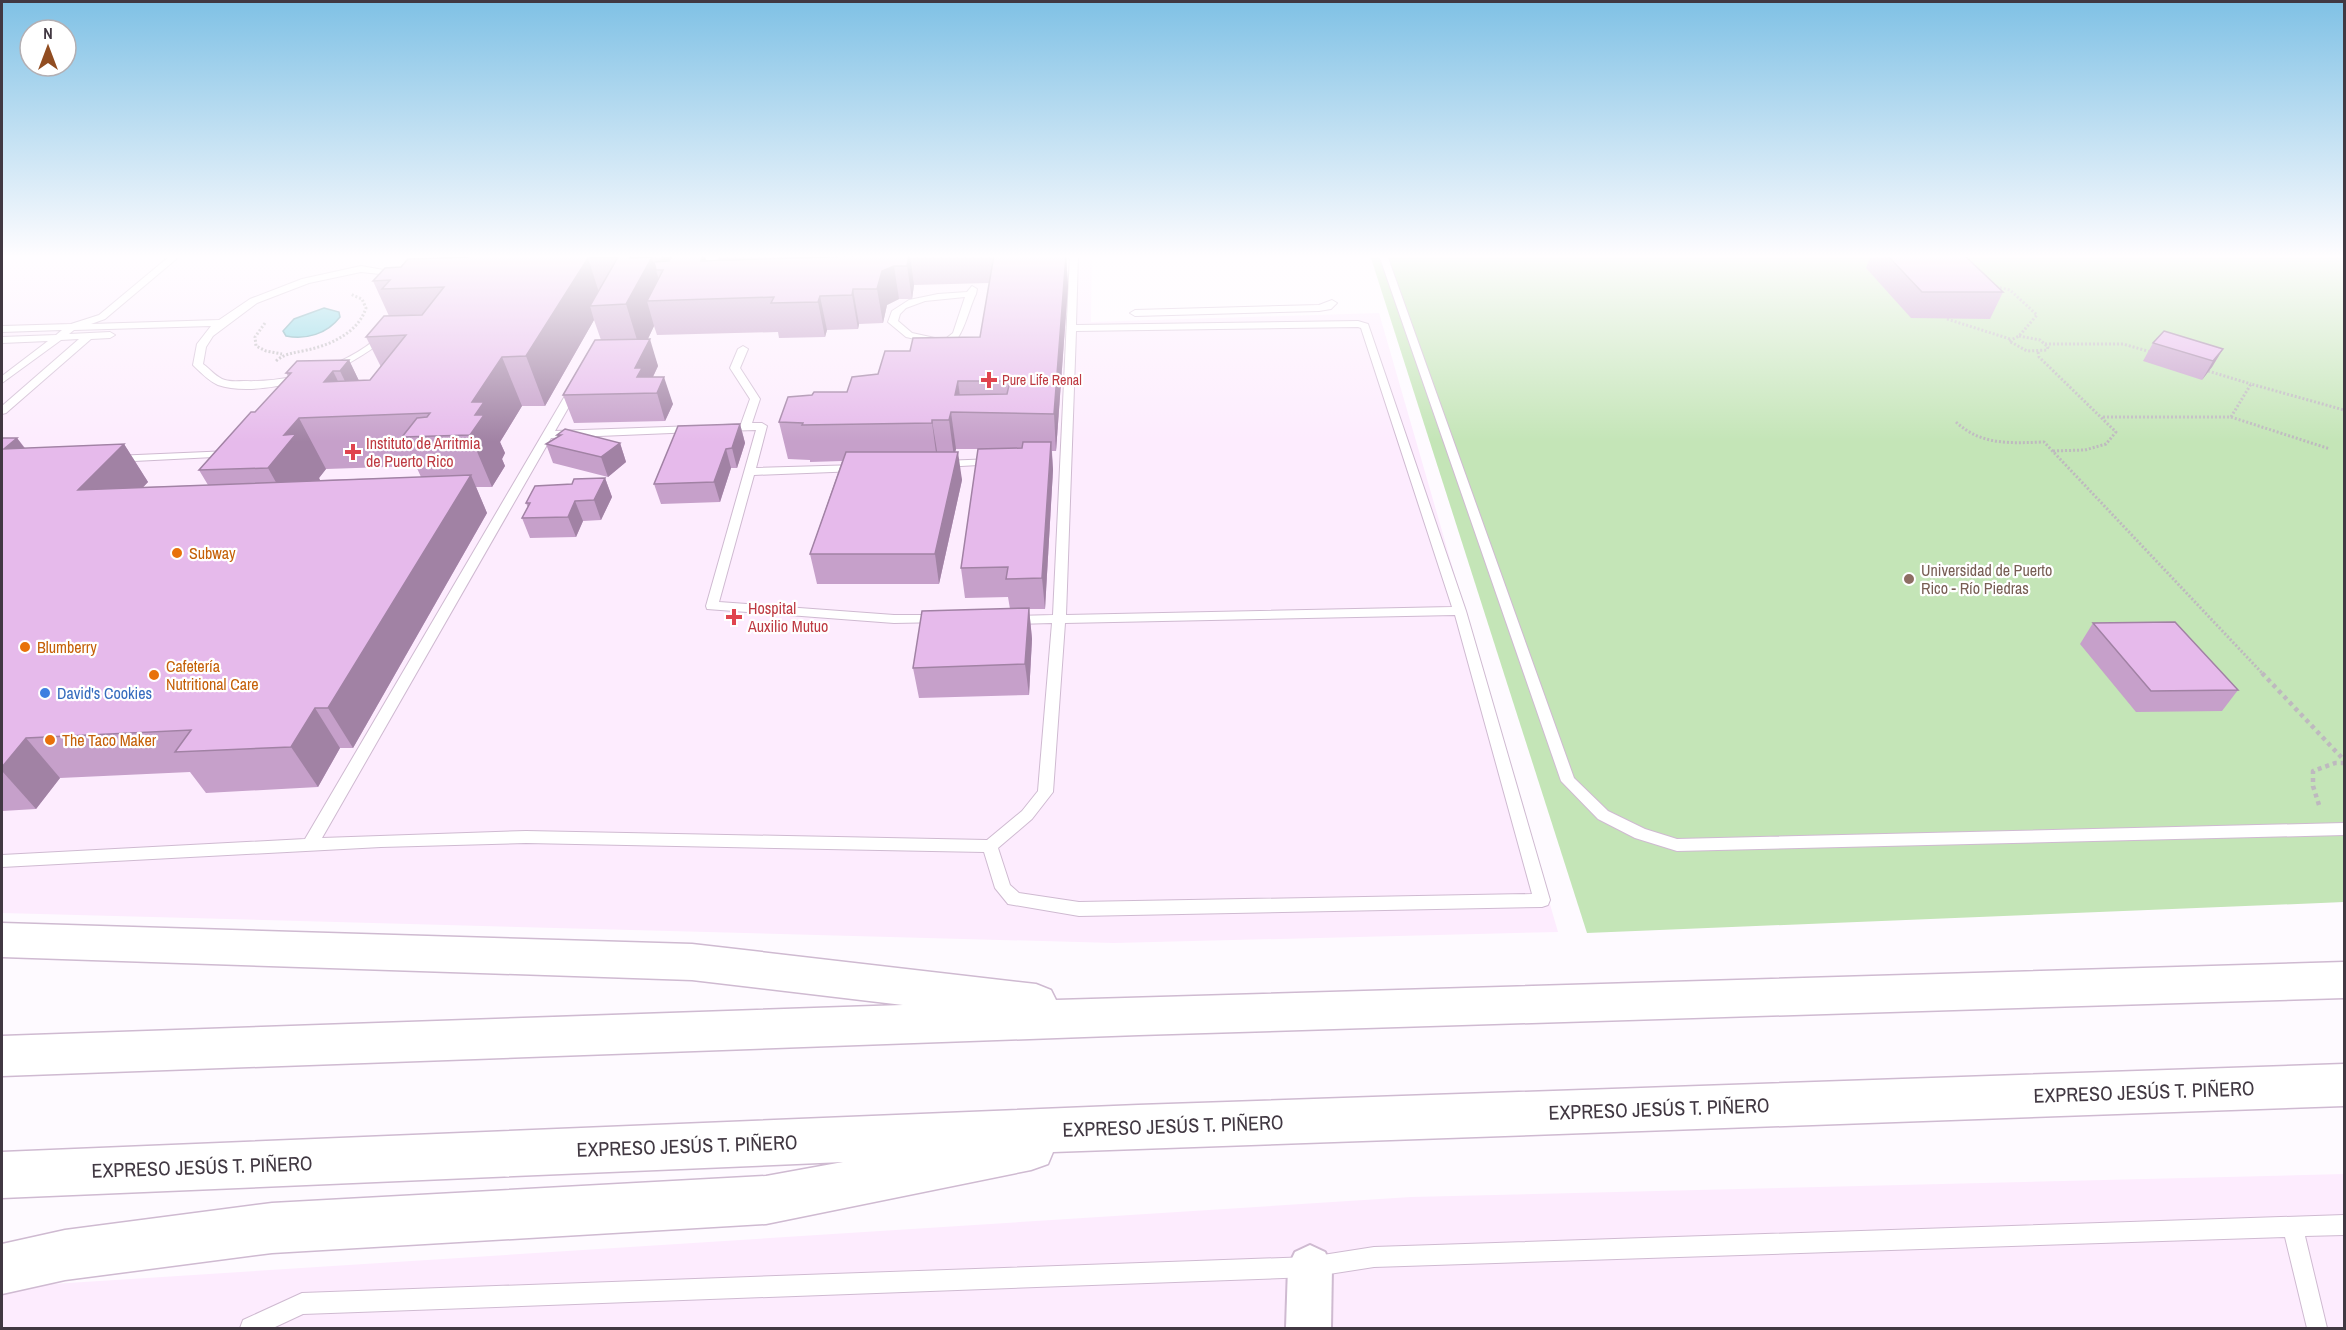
<svg xmlns="http://www.w3.org/2000/svg" width="2346" height="1330" font-family="'Archivo Narrow',sans-serif">
<rect width="100%" height="100%" fill="#fefaff"/>
<g fill="#fdecfe">
<polygon points="2,255 1092,255 1091,322 1379,313 1558,932 1114,943 2,913"/>
<polygon points="2344,1174 2344,1328 2,1328 2,1292 37,1285 1411,1197"/>
</g>
<polygon fill="#c4e5b7" points="1370,255 2344,255 2344,902 1587,933"/>
<path fill="#82d4e1" stroke="#6ea5b1" stroke-width="1.5" d="M324 308 339 312 340 317C327 334 306 340 286 336L283 331 294 319Z"/>
<g fill="none" stroke-linecap="round" stroke-linejoin="round">
<g stroke="#cfbad1" stroke-width="2">
<g id="service">
<path d="M171 255H181L105 319 91 324 219 320 250 299 302 279 361 266 401 273 415 255H424L408 274H403C454 302 359 360 335 370 306 382 249 396 218 385 209 381 200 372 193 365L197 344 211 326 74 330 69 334 110 332 115 335 110 338 91 339 6 413 2 414V406L79 339 61 340 2 383V376L48 341 2 343V337L56 335 62 330 2 332V326L71 324 99 315ZM361 272 390 275 407 286C412 299 404 308 396 319 361 362 298 383 244 381 238 381 231 382 225 380 217 378 210 369 203 364L206 347 213 336 257 303 309 283Z"/>
<path d="M1070 255H1078L1076 325 1358 321 1368 324 1466 611 1550 900 1548 905 1542 907 1079 916 1008 904 995 888 984 852 526 843 381 847 2 867V855L305 839 569 389 574 386 579 389 555 431 695 426 700 429 695 432 551 438 322 838 526 831 987 840 1022 811 1038 791 1052 623 1013 624 1007 620 1013 616 1053 615ZM1358 327 1361 328 1452 607 1066 615 1076 331ZM1455 615 1532 894 1079 902 1019 893 1010 885 998 848 1032 819 1053 792 1065 623Z"/>
<polygon points="1379,255 1387,255 1574,778 1608,811 1645,829 1677,839 2344,823 2344,835 1677,851 1635,838 1598,819 1561,781"/>
<path d="M972 286 977 289 976 294C967 311 962 353 936 350L934 348 938 344 906 337 888 322 892 311 909 300 938 294 967 292ZM965 297 953 333 944 340 912 333 898 321 900 314 906 308 925 301Z"/>
<polygon points="1332,300 1337,303 1331,309 1319,311 1135,316 1130,313 1135,310 1319,305"/>
<polygon points="743,346 748,349 740,368 760,399 752,423 762,423 767,426 756,468 858,465 864,468 858,471 754,475 719,602 894,615 940,615 945,616 946,619 945,622 894,623 707,609 706,606 756,430 723,431 718,428 723,425 741,424 750,399 730,368 738,349"/>
<polygon points="230,451 234,452 234,456 114,462 108,459 114,456"/>
<polygon points="993,459 997,460 997,464 943,467 937,464 943,461"/>
<polygon points="2344,1215 2344,1235 2305,1236 2327,1328 2307,1328 2285,1237 1374,1267 1310,1277 303,1314 273,1328 240,1328 243,1320 302,1293 1310,1257 1374,1247"/>
</g>
</g>
<g stroke="#cfbad1" stroke-width="4">
<polygon id="minor" points="1310,1245 1325,1252 1332,1267 1331,1328 1286,1328 1288,1267 1295,1252"/>
</g>
<g stroke="#cfbad1" stroke-width="3">
<g id="motorway">
<polygon points="2,923 692,944 1036,984 1051,990 1056,1000 2344,962 2344,998 1139,1035 2,1076 2,1036 903,1005 692,980 2,957"/>
<polygon points="2344,1064 2344,1106 1053,1152 1048,1164 1031,1170 766,1224 272,1253 65,1280 2,1294 2,1244 65,1230 272,1203 766,1176 843,1162 2,1198 2,1152 1138,1105"/>
</g>
</g>
<g stroke="#beb9bf" stroke-width="3" stroke-dasharray="2 2" stroke-linecap="butt">
<polyline points="1992,286 2010,290 2037,315 2019,336"/>
<polyline points="1947,319 2010,339"/>
<polyline points="265,323 255,337 256,346 266,351 282,354"/>
<polygon points="2019,336 2040,340 2048,347 2047,350 2027,351 2009,341"/>
<polyline points="2045,344 2123,344 2151,352"/>
<polyline points="2038,352 2039,357 2116,432 2106,444 2085,450 2052,451"/>
<path d="M276 361C285 353 295 353 307 350 330 345 358 333 366 308L362 299 350 294"/>
<polyline points="2208,371 2251,384"/>
<polyline points="2103,417 2231,417 2251,384 2344,410"/>
<polyline points="2231,417 2330,449"/>
<path d="M1956 422C1982 446 2011 443 2044 442L2263 674"/>
</g>
<g stroke="#beb9bf" stroke-width="4.5" stroke-dasharray="4 4" stroke-linecap="butt">
<polyline points="2262,673 2344,760"/>
<polyline points="2319,805 2313,786 2313,771 2335,763 2344,763"/>
</g>
<use href="#service" fill="#fff" fill-rule="evenodd"/>
<use href="#minor" fill="#fff" fill-rule="evenodd"/>
<use href="#motorway" fill="#fff" fill-rule="evenodd"/>
</g>
<g fill="#c6a0ca" fill-rule="evenodd">
<path d="M462 255H705L706 261H719L718 255H1066L1068 286 1056 451H1052L1053 470 1045 609H1029L1032 639 1029 695 919 698 913 668 1010 609 1008 597 965 598 961 568 978 449H956L955 452 962 480 939 584H817L810 554 842 461 810 462V460L788 459 779 422 847 392 878 374 910 351 980 337 989 283 914 285 912 299H899L887 305 883 323 859 324 858 329 827 330 825 337 779 338 778 332 657 335 654 326 648 339 658 366 653 377 673 404 665 421 574 423 563 395 601 340 594 320 545 406H522L500 442 505 453 502 459 505 466 492 487H476L487 513 353 748H340L318 787 206 793 190 772 60 778 36 809 2 811V438H17L25 448 124 444 148 482 143 487 208 485 199 470 255 412 288 376 286 373 349 360 359 381 370 380 381 367 366 337 389 316 373 281 401 267 463 257ZM416 466 421 477 320 480 319 478 326 469Z"/>
<polygon points="1871,255 1964,255 2003,292 1990,319 1911,318 1866,268"/>
<polygon points="2153,343 2223,349 2212,367 2202,380 2143,361"/>
<polygon points="740,424 745,443 737,468 731,468 720,502 661,504 654,484"/>
<polygon points="557,435 620,443 626,462 608,477 553,463 546,444 558,437"/>
<polygon points="605,478 612,497 601,520 583,521 576,537 530,538 522,518 528,508 526,503 572,484"/>
<polygon points="2093,623 2238,690 2222,711 2136,712 2080,644"/>
</g>
<g fill="#a182a4">
<polygon points="660,255 675,255 672,295"/>
<polygon points="703,255 705,255 710,275 701,261"/>
<polygon points="909,255 910,255 914,285 912,299 907,266"/>
<polygon points="1066,255 1068,286 1056,451 1054,414"/>
<polygon points="652,257 665,300 647,301 654,326 641,353 626,304"/>
<polygon points="588,258 603,305 590,306 594,320 545,406 526,356"/>
<polygon points="894,266 899,299 887,305 883,323 877,289 882,271"/>
<polygon points="853,289 859,324 858,329 852,295"/>
<polygon points="820,296 827,330 825,337 818,302"/>
<polygon points="650,339 658,366 648,387 642,393 635,368"/>
<polygon points="2223,349 2212,367 2202,380 2213,361"/>
<polygon points="502,357 522,406 500,442 505,453 502,459 505,466 492,487 470,435 475,415 472,402"/>
<polygon points="349,360 373,410 362,416 340,371"/>
<polygon points="333,371 355,416 324,382"/>
<polygon points="664,377 673,404 665,421 657,393"/>
<polygon points="958,381 962,412 955,395"/>
<polygon points="951,412 956,449 954,457 949,420"/>
<polygon points="299,418 326,469 319,478 323,486 297,520 268,468 284,435"/>
<polygon points="932,420 938,457 937,460 932,423"/>
<polygon points="740,424 745,443 737,468 732,448"/>
<polygon points="17,438 44,475 4,449"/>
<polygon points="1051,442 1053,470 1045,609 1042,578"/>
<polygon points="620,443 626,462 608,477 601,457"/>
<polygon points="124,444 148,482 105,528 78,490"/>
<polygon points="726,449 731,468 720,502 714,482"/>
<polygon points="958,452 962,480 939,584 935,554"/>
<polygon points="471,475 487,513 353,748 328,708"/>
<polygon points="605,478 612,497 601,520 594,500"/>
<polygon points="575,501 583,521 576,537 568,517"/>
<polygon points="1029,608 1032,639 1029,695 1025,664"/>
<polygon points="315,708 340,748 318,787 291,747"/>
<polygon points="26,738 60,778 36,809 2,771 2,767"/>
</g>
<g fill="#e6baeb" stroke="#a182a4" stroke-width="1.5" fill-rule="evenodd">
<polygon points="470,255 631,255 630,258 652,257 626,304 590,306 618,257 588,258 526,356 502,357 472,402 484,402 475,415 484,415 470,435 402,437 417,418 427,417 430,413 299,418 284,435 296,434 268,468 199,470 251,412 255,412 291,373 286,373 297,361 349,360 340,371 333,371 324,382 370,380 406,335 366,337 384,316 422,315 444,287 382,289 390,280 373,281 385,268 401,267 408,259 469,257"/>
<polygon points="673,255 703,255 701,261 862,256 862,255 909,255 907,266 894,266 882,271 877,289 853,289 852,295 820,296 818,302 771,303 774,297 647,301 663,270 656,270 654,262 669,261"/>
<path d="M994 255H1066L1054 414 951 412 949 420H932V423L802 425 803 423 779 422 788 397 812 395 814 392H847L852 377 878 374 885 351H910L913 338 980 337ZM958 381H1010L1007 394 955 395Z"/>
<polygon points="1887,255 1964,255 2003,292 1922,292"/>
<polygon points="2164,331 2223,349 2213,361 2153,343"/>
<polygon points="650,339 635,368 642,368 637,377 664,377 657,393 563,395 595,340"/>
<polygon points="740,424 732,448 726,449 714,482 654,484 678,426"/>
<polygon points="565,429 620,443 601,457 546,444 561,435 557,435"/>
<polygon points="2,438 17,438 4,449 124,444 78,490 471,475 328,708 315,708 291,747 175,752 191,730 26,738 2,767"/>
<polygon points="1023,442 1051,442 1042,578 1006,579 1008,567 961,568 978,449 1022,448"/>
<polygon points="846,452 958,452 935,554 810,554"/>
<polygon points="605,478 594,500 575,501 568,517 522,518 530,503 526,503 535,486 572,484 574,479"/>
<polygon points="1029,608 1025,664 913,668 922,611"/>
<polygon points="2175,622 2238,690 2151,691 2093,623"/>
</g>
<linearGradient id="sky" x2="0" y2="1"><stop stop-color="#7fc1e5"/><stop offset="0.58" stop-color="#fffdff"/><stop offset="1" stop-color="#fffdff" stop-opacity="0"/></linearGradient>
<rect width="2346" height="442" fill="url(#sky)"/>
<g fill="#e0444e" stroke="#fff" stroke-width="2">
<path d="M986 371h6v6h6v6h-6v6h-6v-6h-6v-6h6z"/>
<path d="M350 443h6v6h6v6h-6v6h-6v-6h-6v-6h6z"/>
<path d="M731 608h6v6h6v6h-6v6h-6v-6h-6v-6h6z"/>
</g>
<g fill="#e8710a" stroke="#fff" stroke-width="2">
<circle cx="177" cy="553" r="6"/>
<circle cx="25" cy="647" r="6"/>
<circle cx="154" cy="675" r="6"/>
<circle cx="50" cy="740" r="6"/>
</g>
<circle fill="#8d6e63" stroke="#fff" stroke-width="2" cx="1909" cy="579" r="6"/>
<circle fill="#3f7fe0" stroke="#fff" stroke-width="2" cx="45" cy="693" r="6"/>
<g text-anchor="middle" stroke-width="4.5" stroke-linejoin="round" paint-order="stroke">
<g font-size="14" fill="#be3a42" stroke="#fff" text-anchor="start">
<text x="1002" y="385">Pure Life Renal</text>
</g>
<g font-size="16" fill="#be3a42" stroke="#fff" text-anchor="start">
<text x="366" y="449">Instituto de Arritmia<tspan x="366" dy="18">de Puerto Rico</tspan></text>
<text x="748" y="614">Hospital<tspan x="748" dy="18">Auxilio Mutuo</tspan></text>
</g>
<g font-size="16" fill="#c56008" stroke="#fff" text-anchor="start">
<text x="189" y="559">Subway</text>
<text x="37" y="653">Blumberry</text>
<text x="166" y="672">Cafetería<tspan x="166" dy="18">Nutritional Care</tspan></text>
<text x="62" y="746">The Taco Maker</text>
</g>
<g font-size="16" fill="#785e54" stroke="#fff" text-anchor="start">
<text x="1921" y="576">Universidad de Puerto<tspan x="1921" dy="18">Rico - Río Piedras</tspan></text>
</g>
<g font-size="16" fill="#366cbe" stroke="#fff" text-anchor="start">
<text x="57" y="699">David's Cookies</text>
</g>
<g font-size="20" fill="#413842" stroke="#fff">
<text transform="translate(2144 1092) rotate(-2)" y="7">EXPRESO JESÚS T. PIÑERO</text>
<text transform="translate(1659 1109) rotate(-2)" y="7">EXPRESO JESÚS T. PIÑERO</text>
<text transform="translate(1173 1126) rotate(-2)" y="7">EXPRESO JESÚS T. PIÑERO</text>
<text transform="translate(687 1146) rotate(-2)" y="7">EXPRESO JESÚS T. PIÑERO</text>
<text transform="translate(202 1167) rotate(-2)" y="7">EXPRESO JESÚS T. PIÑERO</text>
</g>
</g>
<rect width="2346" height="1330" fill="none" stroke="#413842" stroke-width="6"/>
<g transform="translate(48 48)"><circle r="28" fill="#ffffff" stroke="#b3afb3" stroke-width="1.5"/>
<path d="M0-4.5L10 22L0 15L-10 22Z" fill="#914d21"/>
<text y="-9" font-size="16" font-weight="bold" text-anchor="middle" fill="#413842">N</text>
</g>
</svg>
